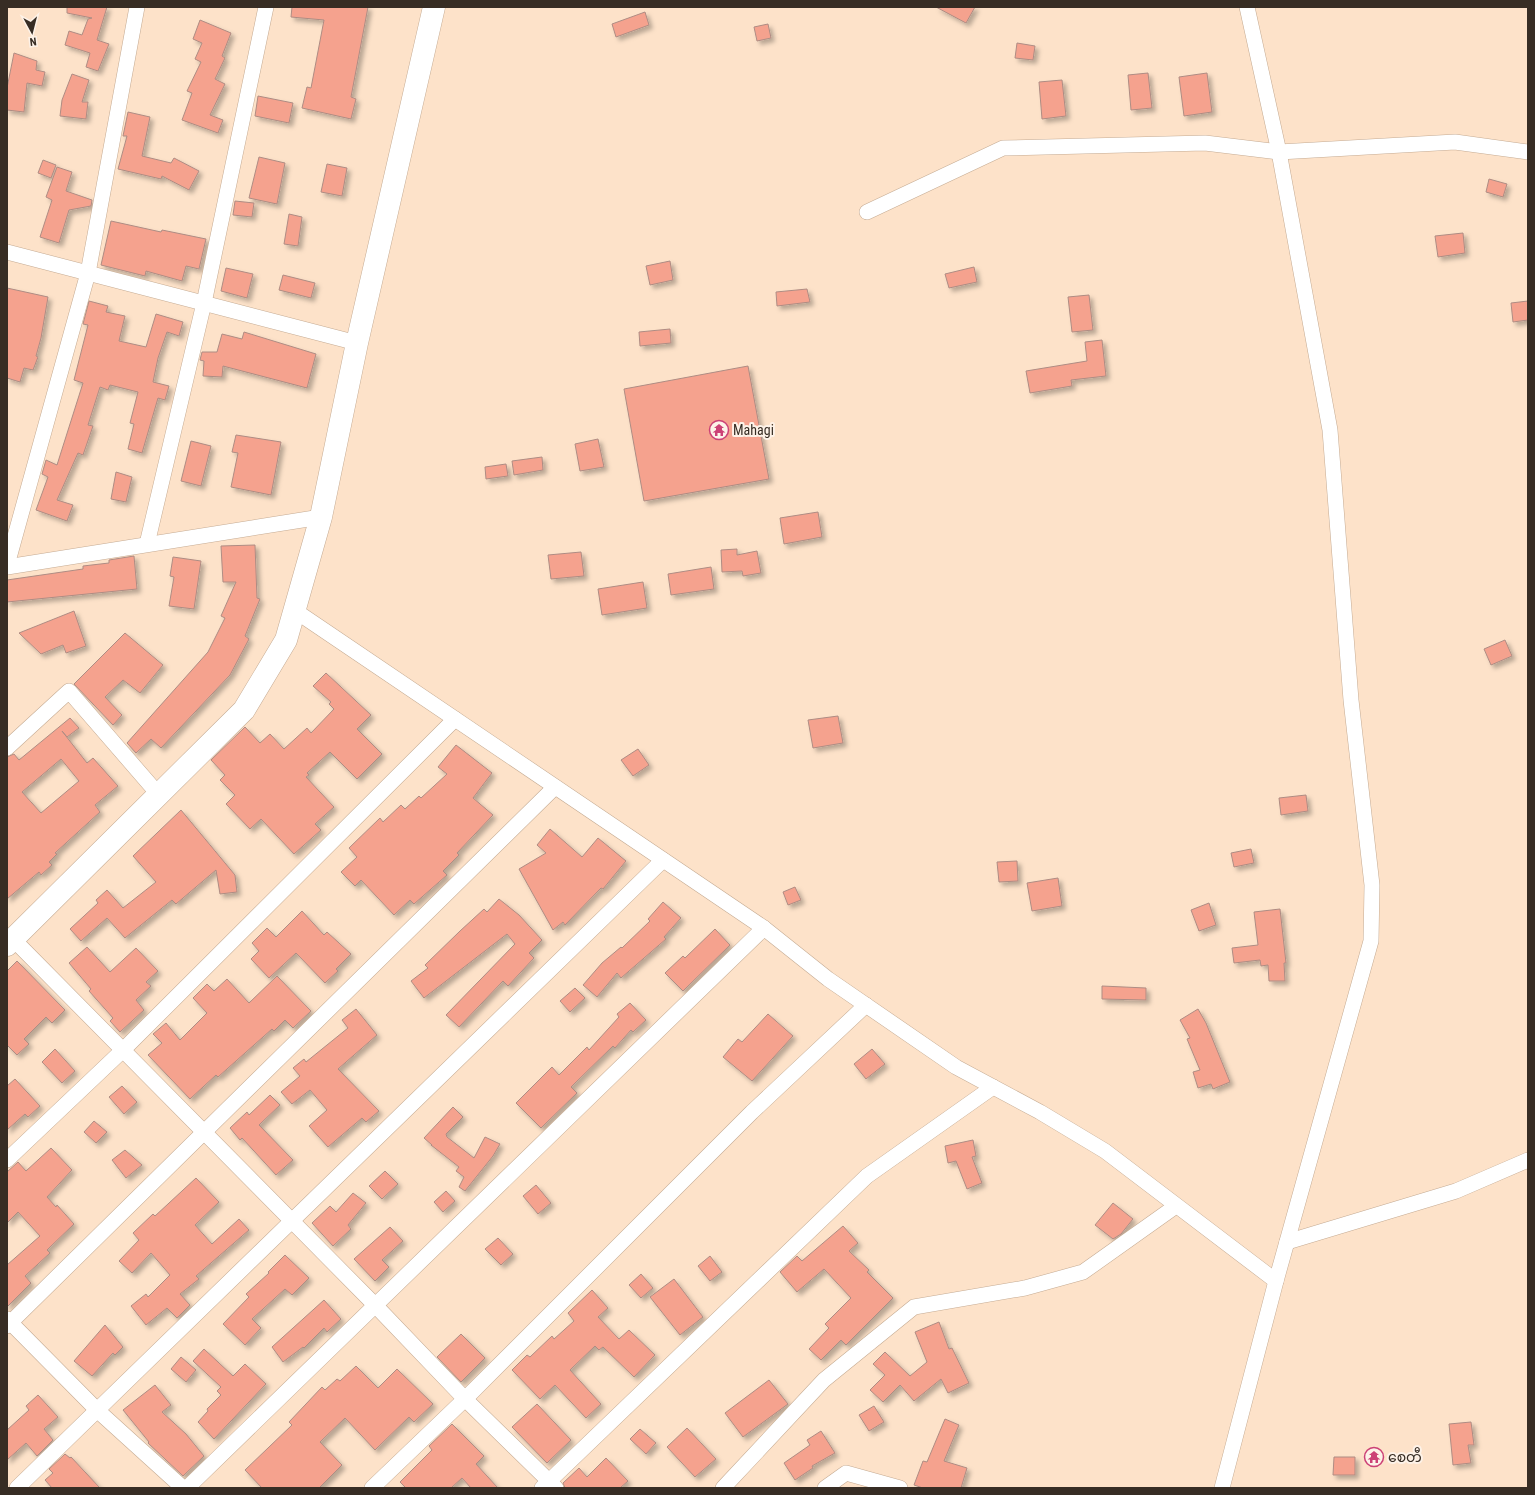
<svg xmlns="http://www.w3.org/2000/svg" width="1535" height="1495" font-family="'Roboto Condensed','Noto Sans Myanmar',sans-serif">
<defs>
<filter id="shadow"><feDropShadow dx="3.5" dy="3.5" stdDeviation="2" flood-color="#0004"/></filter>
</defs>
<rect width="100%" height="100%" fill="#fde2c9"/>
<g fill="#f5a28e" stroke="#ae8c83" fill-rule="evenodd" filter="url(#shadow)">
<polygon points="67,7 107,7 97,40 109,44 98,71 86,67 90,53 65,45 69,31 82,35 88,19 92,18 67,13"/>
<polygon points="292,7 368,7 351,97 356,99 351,119 302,108 307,87 311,88 324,20 291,17"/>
<polygon points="936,7 975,7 966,23"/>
<polygon points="645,12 649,25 616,37 612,24"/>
<polygon points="200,20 231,33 222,56 225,58 215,79 225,84 210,115 223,120 218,133 182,120 192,93 187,91 201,62 195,59 202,43 193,39"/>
<polygon points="768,24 771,38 757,41 754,27"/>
<polygon points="1017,43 1035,46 1033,60 1015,58"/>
<polygon points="14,53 37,61 36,70 45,72 42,86 27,83 24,112 7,110 7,88"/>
<polygon points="1148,73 1152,108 1131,110 1128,75"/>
<polygon points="1207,73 1212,112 1184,116 1179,77"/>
<polygon points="72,74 89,80 82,102 88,102 86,119 60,116 62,100"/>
<polygon points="1062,80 1066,116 1042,119 1039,82"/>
<polygon points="258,96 293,103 289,123 255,116"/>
<polygon points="128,112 150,117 142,156 171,163 174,158 199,171 189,190 162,176 161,179 118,169 127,136 123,136"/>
<polygon points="259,157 285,163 277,204 249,198"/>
<polygon points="43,160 56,165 51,178 38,173"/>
<polygon points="327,164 347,168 342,196 321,192"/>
<polygon points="57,167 72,172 66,191 92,200 91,206 69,210 59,243 40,237 52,200 46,197"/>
<polygon points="1489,179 1507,184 1503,197 1486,192"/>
<polygon points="235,201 254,203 252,217 233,215"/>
<polygon points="289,214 302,217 298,246 284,244"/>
<polygon points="111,221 161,232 162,230 206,239 199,269 186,266 182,281 146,271 145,276 101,265"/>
<polygon points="1463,233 1465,253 1438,257 1435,236"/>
<polygon points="670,261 673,280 650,285 646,266"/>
<polygon points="974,267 977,282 949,288 945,274"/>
<polygon points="226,268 253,274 247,298 221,291"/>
<polygon points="283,275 315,283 311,298 279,290"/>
<polygon points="7,288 48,297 41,338 36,356 38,357 33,370 24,368 20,382 7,378"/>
<polygon points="807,289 810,302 777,306 776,292"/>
<polygon points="1089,295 1093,330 1072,332 1068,297"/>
<polygon points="89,301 108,306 106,312 125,316 119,341 146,347 156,314 183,322 179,336 167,332 158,358 153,382 169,386 165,400 158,398 142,453 128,449 134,424 130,423 138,392 110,385 108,390 100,387 88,425 93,426 83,455 78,453 57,500 73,505 67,521 36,510 48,477 42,474 46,460 57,465 83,383 74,380 88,325 83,324"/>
<polygon points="1528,301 1528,320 1513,322 1511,303"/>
<polygon points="670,329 671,343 640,346 639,332"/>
<polygon points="244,332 316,354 307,388 223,366 222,377 203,376 204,361 200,360 202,352 217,352 222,334 242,339"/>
<polygon points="1102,340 1106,376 1071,380 1072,386 1030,393 1026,371 1087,361 1085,342"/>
<polygon points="748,366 769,479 644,501 624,389"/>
<polygon points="236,435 281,442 271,495 231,487 238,453 232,452"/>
<polygon points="598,439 604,467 580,471 575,444"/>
<polygon points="191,441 211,446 201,486 181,481"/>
<polygon points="542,457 543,470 514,475 512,461"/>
<polygon points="506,464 508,476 486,479 485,467"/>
<polygon points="116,472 132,477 126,502 111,499"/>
<polygon points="818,512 822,537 784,544 780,518"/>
<polygon points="255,545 257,598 260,599 245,636 249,639 230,675 161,748 151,739 136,753 127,743 208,652 225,618 221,616 236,582 223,582 221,546"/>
<polygon points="737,549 737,555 757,551 761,573 743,576 742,571 722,572 721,550"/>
<polygon points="581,552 584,576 551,579 548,555"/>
<polygon points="134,556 137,589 7,602 7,580 83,569 83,566 109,563 109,560"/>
<polygon points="173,557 201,561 194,609 169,606 174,577 170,576"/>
<polygon points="711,567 714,589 671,595 668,574"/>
<polygon points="643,582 647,608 602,615 598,589"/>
<polygon points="74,611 86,646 66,653 63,645 41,654 19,633"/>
<polygon points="125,633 163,665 140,693 123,680 105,697 122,715 113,725 74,684"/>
<polygon points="1505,640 1512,656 1491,665 1484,649"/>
<polygon points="326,673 371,715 357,729 382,754 357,779 330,752 307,773 309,775 306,777 334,807 315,824 321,830 294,854 261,819 250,829 226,804 235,795 220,780 225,775 211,760 245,727 260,743 270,734 284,749 307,728 311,733 334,709 329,704 331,702 313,686"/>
<polygon points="838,716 843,743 813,748 808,720"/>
<path d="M70 718 79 728 67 737 62 731 87 763 93 758 118 786 95 805 100 812 55 853 57 854 49 862 52 865 41 875 39 872 7 899V757L14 754 19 760ZM61 759 79 781 41 813 22 792Z"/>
<polygon points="456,745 492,773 473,798 493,815 457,853 459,855 443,871 447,875 414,904 410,900 394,915 361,880 355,886 341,872 357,857 349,848 380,818 383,822 401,805 405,809 419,796 421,798 447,774 438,767"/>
<polygon points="638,749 649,765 633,776 621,760"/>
<polygon points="1306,795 1308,811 1281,815 1279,798"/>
<polygon points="181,810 235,875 237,892 220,894 216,870 176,904 172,900 125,938 107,918 81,941 70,929 98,903 96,900 107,890 123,908 156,882 133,856"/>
<polygon points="550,829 582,857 598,838 626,861 603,889 601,888 565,925 563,922 553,930 519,869 546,853 537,845"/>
<polygon points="1251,849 1254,863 1234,867 1231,853"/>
<polygon points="1017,861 1018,881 999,882 997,862"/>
<polygon points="1058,878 1062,906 1032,911 1027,883"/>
<polygon points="795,887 801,900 788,905 783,892"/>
<polygon points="499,899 519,915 542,940 529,953 534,958 508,986 503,981 459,1027 446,1015 515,944 507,934 424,998 411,981 428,968 425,965 460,931 484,909 487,912"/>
<polygon points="663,902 681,918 664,937 666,939 621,978 617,973 597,997 583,985 602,963 621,947 622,948 650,921 648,919"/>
<polygon points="1209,903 1216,925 1199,931 1191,910"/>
<polygon points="1280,909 1286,963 1284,963 1285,981 1269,981 1268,965 1261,966 1260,960 1234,963 1232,948 1258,945 1254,912"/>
<polygon points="302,911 324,935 327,932 351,954 336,969 338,971 325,983 296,953 269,978 251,959 259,951 252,943 267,928 276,937"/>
<polygon points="715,929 730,945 683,991 665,973 683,956 685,958"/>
<polygon points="87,947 110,972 136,948 158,971 146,982 151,986 136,1000 144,1010 120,1032 110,1021 113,1018 89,991 91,989 69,963"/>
<polygon points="17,961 65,1010 52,1023 46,1017 24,1039 29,1044 17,1055 7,1045 7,971"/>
<polygon points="277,976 311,1011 293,1028 285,1020 274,1031 272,1029 218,1077 216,1075 190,1099 148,1055 162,1043 153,1034 166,1023 180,1040 207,1013 193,998 207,984 214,991 227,979 249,1003"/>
<polygon points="1102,986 1146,988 1146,1000 1102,999"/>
<polygon points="575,988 585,998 570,1012 560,1001"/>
<polygon points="630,1003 646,1020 633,1032 631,1030 615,1048 613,1046 571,1087 577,1093 541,1128 516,1103 552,1067 559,1075 587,1047 589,1050 619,1017 617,1014"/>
<polygon points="356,1009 377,1035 338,1069 379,1111 366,1122 362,1118 328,1147 309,1126 327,1110 310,1090 292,1104 281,1092 300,1076 293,1068 304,1059 306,1062 348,1028 342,1020"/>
<polygon points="1198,1009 1206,1023 1230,1082 1213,1089 1211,1084 1198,1088 1193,1072 1200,1070 1187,1039 1190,1038 1180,1020"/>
<polygon points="768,1014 793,1036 752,1081 723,1057 738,1039 742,1042"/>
<polygon points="55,1049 75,1071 62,1083 42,1062"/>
<polygon points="872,1049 885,1064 866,1079 854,1064"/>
<polygon points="15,1079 40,1106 28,1117 25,1114 7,1130 7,1086"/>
<polygon points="122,1086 137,1102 124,1114 109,1097"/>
<polygon points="270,1095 280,1105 259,1125 293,1160 276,1175 242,1138 240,1140 230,1128 247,1112 249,1115"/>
<polygon points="453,1107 463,1117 446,1134 447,1137 474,1158 485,1137 500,1144 493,1156 465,1191 459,1187 464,1177 456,1171 459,1167 431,1145 432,1145 424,1138"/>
<polygon points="94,1121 107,1132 96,1143 84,1132"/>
<polygon points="973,1140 976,1156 972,1157 982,1183 967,1189 956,1161 948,1163 945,1146"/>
<polygon points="51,1148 72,1170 47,1197 56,1207 57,1205 74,1224 47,1250 50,1253 25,1276 31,1283 7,1307 7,1265 40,1236 18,1212 7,1223 7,1172 18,1162 26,1171"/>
<polygon points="125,1150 142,1165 126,1178 112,1160"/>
<polygon points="385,1171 398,1184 382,1199 369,1186"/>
<polygon points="196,1178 219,1202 195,1225 212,1244 239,1219 249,1230 196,1276 199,1279 180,1294 190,1305 177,1318 167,1308 146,1325 131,1306 146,1294 148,1297 170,1275 151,1253 132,1273 119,1261 139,1240 133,1233 153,1214 155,1216"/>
<polygon points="536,1185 551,1203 538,1214 523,1196"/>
<polygon points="446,1191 455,1201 443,1212 434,1202"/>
<polygon points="353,1193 366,1203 348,1225 351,1229 333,1246 312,1223 330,1206 336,1212"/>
<polygon points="1113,1203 1133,1219 1121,1234 1113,1239 1095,1225"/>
<polygon points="843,1226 858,1243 849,1251 869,1270 867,1272 893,1298 846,1345 841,1340 821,1360 809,1349 829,1328 825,1324 851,1298 824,1269 797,1292 780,1272 797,1256 802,1261"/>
<polygon points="390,1227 403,1241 382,1260 389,1267 375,1281 354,1259"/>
<polygon points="498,1238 513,1254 501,1265 485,1249"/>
<polygon points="285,1255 309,1278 292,1295 285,1289 252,1319 261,1328 245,1345 223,1324 249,1297 246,1294 269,1273 268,1272"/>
<polygon points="710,1256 722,1272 710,1281 698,1266"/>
<polygon points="641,1274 653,1288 641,1298 629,1285"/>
<polygon points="674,1279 703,1317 680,1335 650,1297"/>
<polygon points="592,1290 608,1308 598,1317 619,1339 629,1330 655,1355 634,1377 603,1347 599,1350 595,1346 570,1370 601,1404 586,1418 555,1385 540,1399 512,1370 527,1355 530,1357 552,1336 554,1339 574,1321 568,1313"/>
<polygon points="324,1300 341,1319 327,1332 324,1328 304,1348 303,1347 283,1362 272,1347"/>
<polygon points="939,1322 949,1349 952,1348 969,1383 948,1393 941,1379 914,1401 900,1385 883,1402 870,1390 885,1375 873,1364 885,1352 910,1376 927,1362 915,1332"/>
<polygon points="105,1325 123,1347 115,1355 113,1353 92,1376 74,1361"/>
<polygon points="461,1334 485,1358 461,1382 437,1357"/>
<polygon points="204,1349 233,1376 245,1364 266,1384 214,1439 198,1422 208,1411 207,1409 221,1395 217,1391 221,1387 193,1361"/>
<polygon points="181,1357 196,1370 186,1382 171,1369"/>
<polygon points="356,1366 378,1388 397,1369 433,1404 414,1422 409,1417 375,1450 345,1418 320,1442 342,1465 319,1488 262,1488 245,1470 292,1425 289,1422 322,1387 325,1390 337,1379 340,1381"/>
<polygon points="769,1380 788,1404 743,1437 725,1413"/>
<polygon points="155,1385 171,1405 162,1412 186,1434 204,1456 183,1476 148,1443 149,1442 123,1410"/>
<polygon points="38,1395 58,1417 44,1429 53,1440 37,1456 26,1443 7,1460 7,1430 29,1410 26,1406"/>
<polygon points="537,1404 571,1440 547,1463 512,1427"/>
<polygon points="874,1406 884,1422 869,1431 859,1415"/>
<polygon points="945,1419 959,1425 944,1461 967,1468 961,1488 923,1488 914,1485 923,1461 927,1462"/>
<polygon points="1471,1422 1474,1445 1468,1445 1471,1463 1453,1465 1449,1424"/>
<polygon points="452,1424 484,1456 476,1464 498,1488 471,1488 462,1478 451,1488 406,1488 400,1482 432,1450 429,1446"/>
<polygon points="687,1428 716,1459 695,1477 667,1447"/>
<polygon points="640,1429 656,1443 646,1454 630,1439"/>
<polygon points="821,1431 835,1453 812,1466 813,1468 795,1480 784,1463 810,1445 807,1440"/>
<polygon points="65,1454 70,1458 71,1457 100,1488 52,1488 45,1480 53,1473 49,1469"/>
<polygon points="1334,1457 1355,1457 1355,1475 1333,1475"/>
<polygon points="606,1458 628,1481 620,1488 565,1488 563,1483 579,1468 587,1477"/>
</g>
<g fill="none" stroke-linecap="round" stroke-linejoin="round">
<g stroke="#c5ab93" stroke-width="16">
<g id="street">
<polyline points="867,212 1003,148 1205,143 1279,152 1455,142 1528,152"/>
<polyline points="7,252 357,343"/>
<polyline points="147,544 204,303 266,7"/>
<polyline points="7,565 88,273 137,7"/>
<polyline points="7,567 321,517"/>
<polyline points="294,610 764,928 828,979 956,1067 1040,1112 1105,1151 1276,1281"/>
<polyline points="7,748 69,691 159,795"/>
<polyline points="13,939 374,1304 465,1399 556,1488"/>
<polyline points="7,1160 123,1050 455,719"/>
<polyline points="1287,1242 1456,1191 1528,1160"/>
<polyline points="7,1319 97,1410 183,1488"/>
<polyline points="7,1326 555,787"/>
<polyline points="17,1488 663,860"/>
<polyline points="187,1488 764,928"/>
<polyline points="372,1488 465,1399 752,1112 866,1005"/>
<polyline points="542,1488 867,1176 993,1087"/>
<polyline points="723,1488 824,1380 914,1307 1025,1288 1083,1272 1176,1206"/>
<polyline points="825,1488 846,1473 900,1488"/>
<polyline points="1222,1488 1276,1281 1371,941 1372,885 1351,700 1330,430 1279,152 1247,7"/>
</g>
</g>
<g stroke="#c5ab93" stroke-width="23">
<polyline id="secondary" points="7,945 244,710 286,640 321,517 357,343 434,7"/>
</g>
<use href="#street" stroke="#fff" stroke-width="15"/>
<use href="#secondary" stroke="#fff" stroke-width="22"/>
</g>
<defs>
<g id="temple-ring" transform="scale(1)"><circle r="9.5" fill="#fdf2e8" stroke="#cc4176" stroke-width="1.5"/><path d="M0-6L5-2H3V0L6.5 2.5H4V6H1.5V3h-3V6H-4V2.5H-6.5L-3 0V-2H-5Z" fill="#cc4176"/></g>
</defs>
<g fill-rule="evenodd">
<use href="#temple-ring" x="719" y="430"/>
<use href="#temple-ring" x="1374" y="1457"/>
</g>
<g text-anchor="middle" stroke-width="4" stroke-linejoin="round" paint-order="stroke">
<g font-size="14" fill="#372d24" stroke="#fdf2e8" text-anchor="start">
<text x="733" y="435">Mahagi</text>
<text x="1388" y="1462">စေတီ</text>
</g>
</g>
<rect width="1535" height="1495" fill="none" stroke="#372d24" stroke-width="16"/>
<g transform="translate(32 32) rotate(173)" stroke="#fdf2e8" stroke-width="3" paint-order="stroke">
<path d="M0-3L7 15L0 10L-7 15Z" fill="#372d24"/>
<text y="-6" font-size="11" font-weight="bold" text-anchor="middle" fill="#372d24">N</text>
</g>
</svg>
